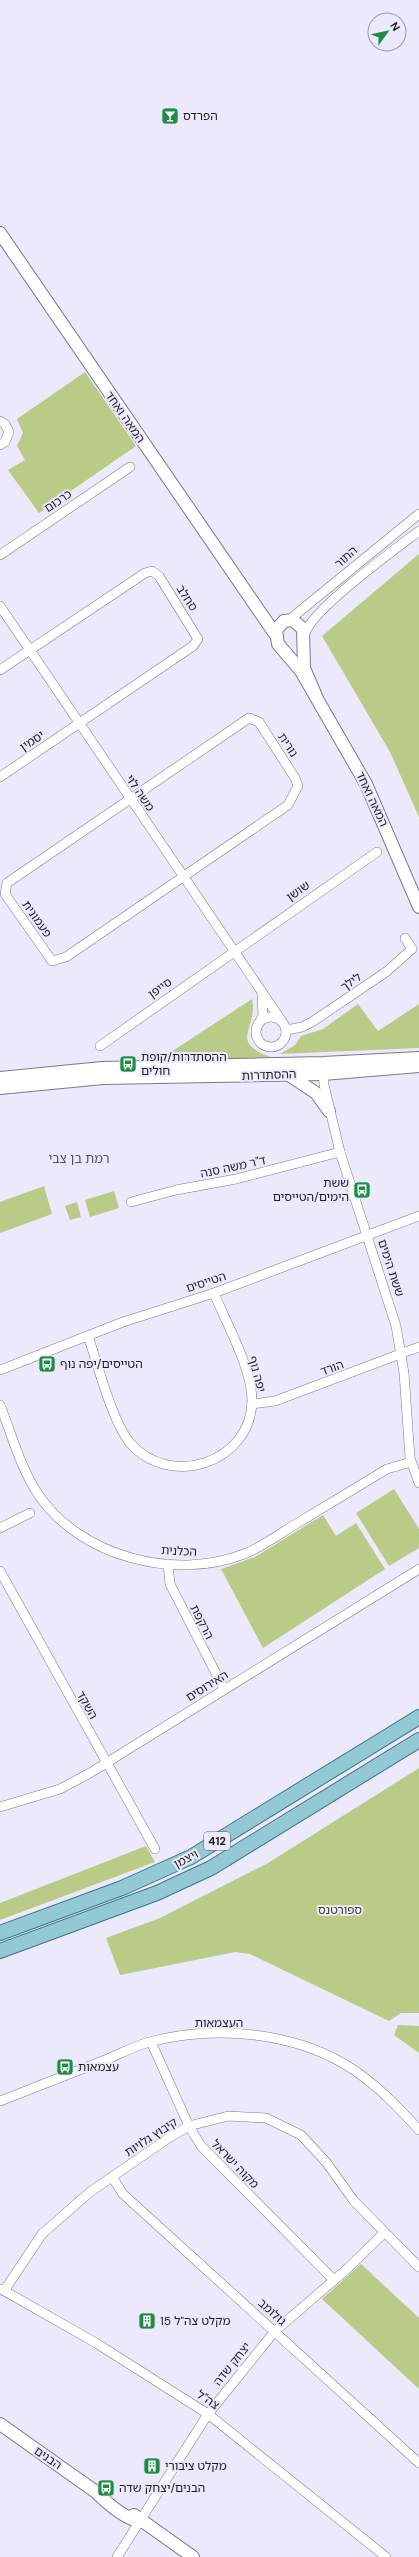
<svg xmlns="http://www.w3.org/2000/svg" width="419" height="2557" font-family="'DM Sans','Noto Sans Hebrew',sans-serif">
<rect width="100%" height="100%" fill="#ece9fc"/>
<g fill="#bacb87">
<polygon points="85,372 136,446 39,513 8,470 25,460 17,446 23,433 17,419"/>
<polygon points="419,554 419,817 390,752 322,636"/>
<path d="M252 999C259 1028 227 1042 271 1057L154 1063Z"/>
<polygon points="358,1004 378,1031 419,1004 419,1048 280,1054 295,1045 301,1036 323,1029"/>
<polygon points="44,1186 52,1214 0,1233 0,1202"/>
<polygon points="114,1191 119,1208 90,1217 85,1200"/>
<polygon points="77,1202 81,1217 70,1220 65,1206"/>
<polygon points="394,1489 419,1529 419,1548 389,1566 356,1513"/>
<polygon points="323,1515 336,1536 356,1523 385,1569 263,1648 221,1569 255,1557"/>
<polygon points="419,1768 419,2013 401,2013 389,2021 250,1954 235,1952 120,1975 106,1938 160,1918 268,1863"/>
<polygon points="146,1846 155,1862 0,1920 0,1903"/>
<polygon points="398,2025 419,2026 419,2053 394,2035"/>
<polygon points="361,2264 419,2318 419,2389 322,2299"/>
</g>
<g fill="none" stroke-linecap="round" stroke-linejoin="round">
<g stroke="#7b7989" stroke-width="10">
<g id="street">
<polyline points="0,421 5,424 9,432 5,442 0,445"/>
<polyline points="0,555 130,467"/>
<polyline points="0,606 283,1023"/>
<polyline points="289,620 419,514"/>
<path d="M305 633C314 608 394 550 419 531"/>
<polyline points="0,670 145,573 152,571 159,576 198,639 193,646 0,777"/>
<polygon points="249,718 259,722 295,778 298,786 288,805 66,957 52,961 5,894 7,883"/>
<circle cx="271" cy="1032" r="15"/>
<polyline points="259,1023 263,1016 262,995"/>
<polyline points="286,1030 302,1027 312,1022 386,972 412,949 405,938"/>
<polyline points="100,1046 377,852"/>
<polyline points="323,1068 324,1085 340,1152 396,1326 404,1373 410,1458 419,1483"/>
<polyline points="131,1202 176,1190 236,1179 340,1152"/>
<path d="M88 1336C98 1365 112 1421 130 1443 170 1489 251 1463 252 1401 252 1368 226 1323 214 1293"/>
<polyline points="0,1370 123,1322 214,1293 419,1216"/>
<polyline points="252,1404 275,1401 419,1347"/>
<path d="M0 1405C12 1435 20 1467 38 1494 80 1557 175 1581 244 1554 262 1547 279 1534 296 1524 326 1506 357 1487 387 1469L411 1462"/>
<polyline points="0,1528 30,1513"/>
<polyline points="168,1564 170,1584 224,1689"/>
<polyline points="0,1571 155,1849"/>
<polyline points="0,1807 60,1789 90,1773 419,1569"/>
<polyline points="151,2042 189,2126 201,2146 334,2280"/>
<path d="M0 2101C35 2087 70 2074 105 2060 120 2054 136 2045 153 2041 218 2025 297 2032 354 2070 379 2087 399 2108 419 2130"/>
<polyline points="112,2177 123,2194 419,2463"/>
<polyline points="1,2289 96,2343 208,2414 386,2557"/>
<polyline points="4,2291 42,2234 90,2192 170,2137 189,2126 228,2116 266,2118 301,2135 326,2162 354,2201 419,2267"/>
<polyline points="117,2557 208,2414 275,2331 347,2269 384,2233"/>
</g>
</g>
<g stroke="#7b7989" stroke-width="14">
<g id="secondary">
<polyline points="0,233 275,634"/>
<polyline points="316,696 304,668 303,629 293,620 284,621 276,630 278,644 301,671 366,784 419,907"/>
<polyline points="289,1075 316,1093 329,1111"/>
<polyline points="0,1078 102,1068 323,1063 419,1058"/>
<polyline points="0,1088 103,1078 323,1074 419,1066"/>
<path d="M0 2424 96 2492C107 2503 123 2518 139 2521"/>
<polyline points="134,2515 193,2557"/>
</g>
</g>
<g stroke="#3b7585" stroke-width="16">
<g id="primary">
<polyline points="0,1933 122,1888 191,1857 419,1717"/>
<polyline points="0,1951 157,1893 211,1868 419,1740"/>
</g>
</g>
<use href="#street" stroke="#fff" stroke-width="9"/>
<use href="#secondary" stroke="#fff" stroke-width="12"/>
<use href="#primary" stroke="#93c9d5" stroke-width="14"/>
</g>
<defs>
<g id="bar-square" transform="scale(0.9)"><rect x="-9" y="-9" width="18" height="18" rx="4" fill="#1d8c44" stroke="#ece9fc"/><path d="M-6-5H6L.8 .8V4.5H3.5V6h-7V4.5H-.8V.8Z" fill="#fff"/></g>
<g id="bus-square" transform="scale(0.9)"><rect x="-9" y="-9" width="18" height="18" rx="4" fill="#1d8c44" stroke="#ece9fc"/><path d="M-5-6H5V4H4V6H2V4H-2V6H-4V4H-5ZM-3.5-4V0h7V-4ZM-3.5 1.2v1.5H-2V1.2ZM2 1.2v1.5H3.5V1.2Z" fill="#fff"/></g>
<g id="building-square" transform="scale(0.9)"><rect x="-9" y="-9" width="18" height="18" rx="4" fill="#1d8c44" stroke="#ece9fc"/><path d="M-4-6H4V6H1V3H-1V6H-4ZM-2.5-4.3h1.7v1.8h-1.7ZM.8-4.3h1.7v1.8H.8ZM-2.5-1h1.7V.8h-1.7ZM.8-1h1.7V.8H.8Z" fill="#fff"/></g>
</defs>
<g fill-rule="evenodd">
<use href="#bar-square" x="170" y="116"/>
<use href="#bus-square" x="128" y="1064"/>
<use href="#bus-square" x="362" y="1190"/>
<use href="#bus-square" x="47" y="1364"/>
<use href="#bus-square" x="65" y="2067"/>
<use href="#building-square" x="147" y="2321"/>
<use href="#building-square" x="152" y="2466"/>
<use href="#bus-square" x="106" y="2488"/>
</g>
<g text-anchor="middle" stroke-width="4" stroke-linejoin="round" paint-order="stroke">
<rect fill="#ece9fc" stroke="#5c5a65" stroke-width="1" x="204" y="1832" width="26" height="18" rx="3"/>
<g font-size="11" font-weight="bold" fill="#1e1d24">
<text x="217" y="1845">412</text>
</g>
<g font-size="12" fill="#1e1d24" stroke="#ece9fc" text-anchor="start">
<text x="183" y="120">הפרדס</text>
<text x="141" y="1061">ההסתדרות/קופת<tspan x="141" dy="14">חולים</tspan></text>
<text x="349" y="1187" text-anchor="end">ששת<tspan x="349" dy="14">הימים/הטייסים</tspan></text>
<text x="60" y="1368">הטייסים/יפה נוף</text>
<text x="78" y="2071">עצמאות</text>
<text x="160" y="2325">מקלט צה"ל 15</text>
<text x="165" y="2470">מקלט ציבורי</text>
<text x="119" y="2492">הבנים/יצחק שדה</text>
</g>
<g font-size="12" fill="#1e1d24" stroke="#ece9fc">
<text transform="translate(125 417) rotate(55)" y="4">המאה ואחד</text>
<text transform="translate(58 501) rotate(-34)" y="4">כרכום</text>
<text transform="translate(346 557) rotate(-41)" y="4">התור</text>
<text transform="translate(187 598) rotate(57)" y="4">סחלב</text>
<text transform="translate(32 741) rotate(-34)" y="4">יסמין</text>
<text transform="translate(288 745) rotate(56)" y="4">נורית</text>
<text transform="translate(140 793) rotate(56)" y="4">משה לוי</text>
<text transform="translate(372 799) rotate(65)" y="4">המאה ואחד</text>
<text transform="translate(298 891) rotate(-35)" y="4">שושן</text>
<text transform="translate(37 919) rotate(55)" y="4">פעמונית</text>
<text transform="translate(351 982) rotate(-35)" y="4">לילך</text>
<text transform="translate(160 988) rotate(-35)" y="4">סייפן</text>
<text transform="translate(269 1075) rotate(-2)" y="4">ההסתדרות</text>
<text transform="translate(233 1167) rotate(-12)" y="4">ד"ר משה סנה</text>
<text transform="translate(391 1268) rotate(72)" y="4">ששת הימים</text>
<text transform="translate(206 1282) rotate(-18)" y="4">הטייסים</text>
<text transform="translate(332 1368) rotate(-20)" y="4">הורד</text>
<text transform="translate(257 1374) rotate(75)" y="4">יפה נוף</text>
<text transform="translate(179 1551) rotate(3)" y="4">הכלנית</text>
<text transform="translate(202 1622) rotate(63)" y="4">הרקפת</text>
<text transform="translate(207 1686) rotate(-32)" y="4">האירוסים</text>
<text transform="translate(87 1705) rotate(61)" y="4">השקד</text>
<text transform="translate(186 1859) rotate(-28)" y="4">ויצמן</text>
<text x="219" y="2027">העצמאות</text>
<text transform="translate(151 2137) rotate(-33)" y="4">קיבוץ גלויות</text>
<text transform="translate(235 2164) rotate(46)" y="4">מקוה ישראל</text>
<text transform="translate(272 2312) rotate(42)" y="4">גולומב</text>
<text transform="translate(232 2364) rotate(-51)" y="4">יצחק שדה</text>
<text transform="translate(208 2400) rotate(34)" y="4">צה"ל</text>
<text transform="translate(48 2458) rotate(35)" y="4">הבנים</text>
</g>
<g font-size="12" fill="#3c451d" stroke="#ece9fc">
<text x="340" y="1914">ספורטנס</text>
</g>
<g font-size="13" fill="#555363" stroke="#ece9fc">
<text x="79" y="1163">רמת בן צבי</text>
</g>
</g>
<g transform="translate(387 32) rotate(57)"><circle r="19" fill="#ece9fc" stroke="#9a97a6"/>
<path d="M0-3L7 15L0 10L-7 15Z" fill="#1d8c44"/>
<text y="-6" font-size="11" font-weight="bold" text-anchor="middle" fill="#1e1d24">N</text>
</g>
</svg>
